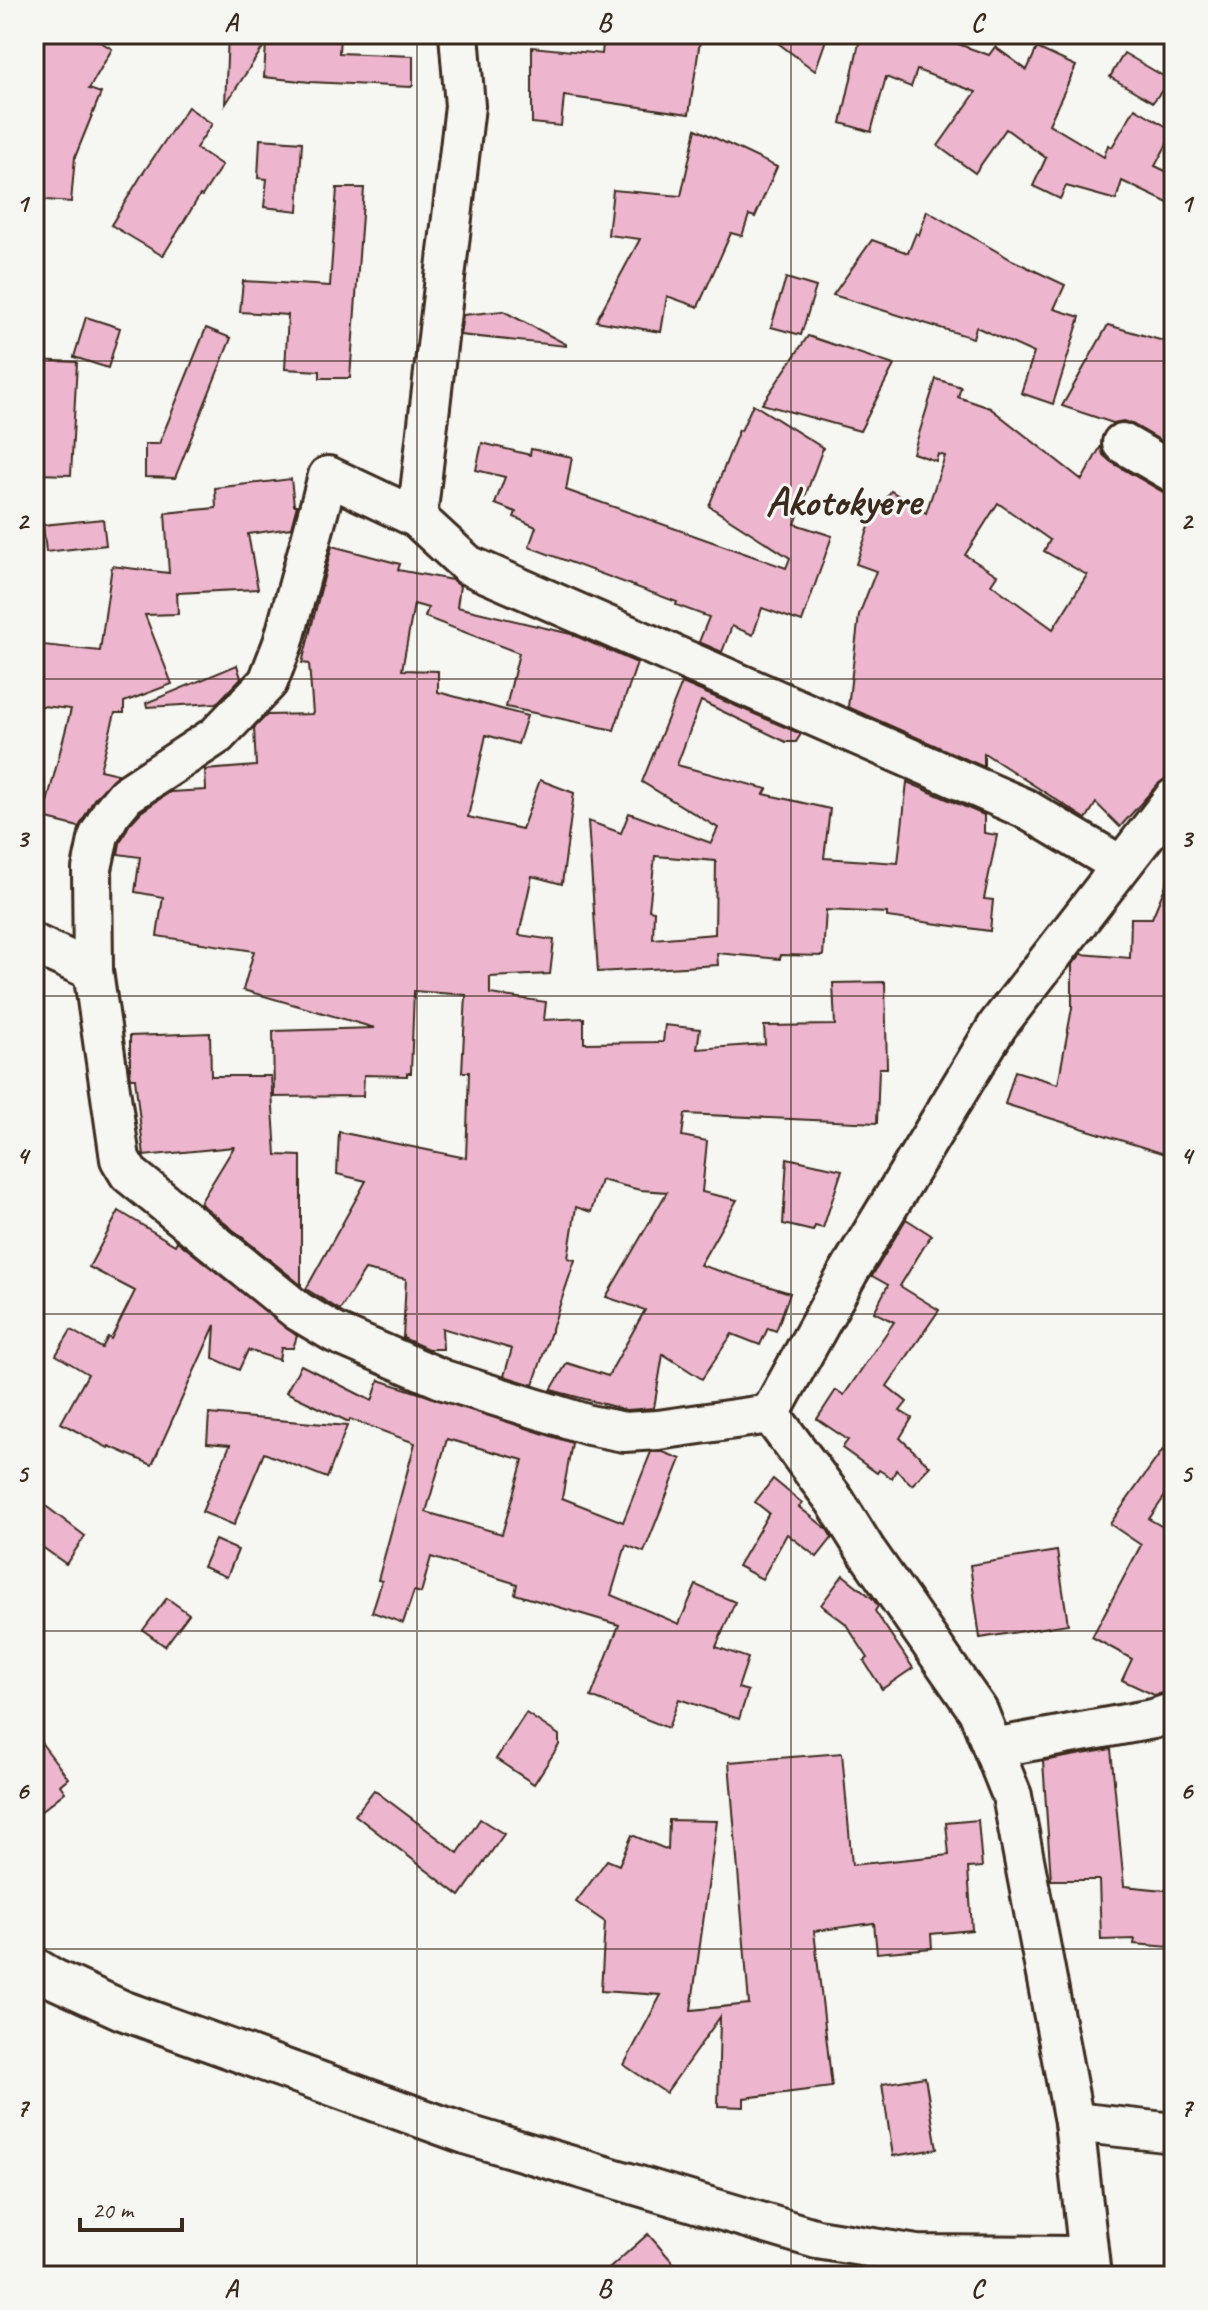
<svg xmlns="http://www.w3.org/2000/svg" width="1208" height="2310" font-family="Caveat,sans-serif">
<style>
.building{fill:#edb6ce;stroke:#3b2a1e;stroke-width:2;fill-rule:evenodd}
.lines{fill:none;stroke-linecap:round;stroke-linejoin:round}
.minor-casing{stroke:#3b2a1e;stroke-width:44}
.minor{stroke:#f6f6f2;stroke-width:38}
.grid{fill:none;stroke:#3b2a1e;stroke-width:2;stroke-opacity:0.55}
.labels{text-anchor:middle;dominant-baseline:central;stroke-width:6;stroke-linejoin:round;paint-order:stroke}
.district-label{font-size:42px;font-weight:bold;fill:#3b2a1e;stroke:#f6f6f2}
.neatline{fill:none;stroke:#3b2a1e;stroke-width:3}
.grid-label{font-size:26px;text-anchor:middle;font-weight:bold;fill:#3b2a1e}
</style>
<rect width="100%" height="100%" fill="#f6f6f2"/>
<filter id="ink" filterUnits="userSpaceOnUse"><feTurbulence type="fractalNoise" baseFrequency=".0125" numOctaves="2"/><feDisplacementMap in="SourceGraphic" scale="16" xChannelSelector="R" yChannelSelector="G"/><feConvolveMatrix kernelMatrix="1 2 1 2 8 2 1 2 1" color-interpolation-filters="sRGB"/></filter>
<g filter="url(#ink)">
<g class="building">
<polygon points="34,34 88,34 112,49 89,89 101,93 75,157 71,202 34,199"/>
<polygon points="228,34 340,34 339,53 413,56 413,85 411,87 310,82 264,77 266,43 225,105"/>
<polygon points="604,34 701,34 689,114 564,96 561,126 532,123 532,47 602,54"/>
<polygon points="766,34 828,34 815,71"/>
<polygon points="861,34 930,34 989,55 995,47 1027,70 1037,48 1076,66 1049,124 1104,157 1108,145 1112,147 1135,108 1174,131 1155,166 1174,175 1174,206 1122,181 1116,200 1066,186 1060,199 1033,186 1046,158 1006,129 975,173 938,146 976,92 917,70 911,87 886,77 871,132 841,123"/>
<polygon points="1124,53 1170,80 1153,102 1110,77"/>
<polygon points="188,107 212,124 196,148 222,165 202,196 200,195 163,256 111,225 141,176"/>
<polygon points="696,129 777,167 755,217 749,215 742,236 731,233 698,307 667,296 661,332 596,321 640,239 608,235 613,190 681,196"/>
<polygon points="260,139 302,142 298,211 264,207 267,179 258,178"/>
<polygon points="337,188 364,188 350,378 320,378 320,371 285,369 288,315 240,312 243,281 330,286"/>
<polygon points="927,211 1012,260 1065,285 1054,309 1080,317 1053,404 1021,393 1034,353 976,327 973,338 833,295 872,240 908,253 916,233 919,235"/>
<polygon points="786,278 816,287 801,335 771,327"/>
<polygon points="503,311 566,344 566,346 460,335 463,315"/>
<polygon points="86,317 120,328 108,368 74,357"/>
<polygon points="1108,325 1174,344 1174,448 1132,424 1123,421 1113,423 1062,406"/>
<polygon points="206,328 231,338 175,478 145,477 145,444 159,444"/>
<polygon points="808,336 894,365 860,431 762,404"/>
<polygon points="34,360 77,362 71,475 35,474"/>
<path d="M936,379L961,387L958,397L990,408L1082,480L1101,446L1103,455L1111,462L1163,492L1174,495V772L1157,785L1120,827L1096,803L1086,819L984,753V767L848,707L859,615L876,571L856,564L869,527L891,491L926,513L945,456L938,454L936,461L913,453ZM998,503L1050,540L1044,551L1087,575L1053,629L991,584L997,575L965,555Z"/>
<polygon points="753,404 823,448 795,524 832,536 802,622 762,608 753,635 732,626 722,652 699,642 709,617 676,605 677,602 529,547 536,527 514,517 516,512 495,504 505,477 476,470 482,443 530,455 531,449 572,457 566,490 786,568 790,558 709,506 739,430 741,431"/>
<polygon points="291,479 294,505 297,505 291,528 248,534 258,589 177,593 178,614 145,615 172,684 124,702 124,713 115,713 100,770 118,774 94,799 79,827 43,818 71,709 34,705 34,644 100,651 112,566 169,573 165,513 216,508 215,488"/>
<polygon points="103,519 106,545 46,552 43,525"/>
<polygon points="332,546 400,564 398,570 452,580 460,586 457,607 571,634 637,663 614,730 506,707 519,653 425,617 428,608 414,604 402,670 438,671 438,692 527,716 518,744 486,735 468,817 522,829 540,780 574,793 562,884 532,876 519,935 554,940 550,974 490,977 490,994 546,1002 544,1020 584,1018 584,1043 663,1042 665,1025 700,1029 697,1049 765,1044 764,1026 835,1025 833,983 885,982 887,1068 879,1068 877,1123 685,1114 682,1136 707,1141 702,1192 737,1200 700,1265 790,1293 776,1331 768,1328 760,1345 732,1334 702,1379 663,1354 654,1408 626,1410 551,1390 567,1363 608,1376 645,1310 606,1297 667,1192 640,1190 601,1180 591,1212 576,1207 568,1258 575,1260 533,1385 504,1376 512,1349 442,1328 443,1349 428,1349 403,1338 406,1279 365,1270 340,1310 306,1289 366,1181 337,1174 339,1132 466,1158 469,1072 462,1072 466,995 414,991 411,1073 407,1073 407,1076 364,1075 363,1096 274,1097 273,1031 375,1028 243,990 254,951 157,936 163,897 135,892 140,857 118,854 120,843 129,825 141,812 170,792 206,790 205,770 256,766 254,728 267,715 313,714 309,664 302,663"/>
<polygon points="237,665 241,678 217,703 147,707 146,703"/>
<path d="M682,683L801,734L796,742H786L701,701L677,765L767,789L764,794L830,809L824,858L898,863L907,782L984,815V833L997,835L984,899L993,900L990,931L887,917V913L826,910L823,956L781,955L780,959L717,953L718,965L598,972L588,821L621,833L629,813L711,843L718,828L642,782ZM655,856L716,861L715,934L653,939L654,911L649,910Z"/>
<polygon points="1174,866 1174,1157 1005,1104 1015,1071 1058,1084 1072,1008 1072,965 1081,954 1130,958 1131,918 1152,918"/>
<polygon points="210,1033 211,1076 271,1076 276,1155 301,1156 301,1285 200,1203 234,1147 144,1156 135,1078 131,1078 130,1072 130,1036"/>
<polygon points="787,1158 842,1170 823,1228 815,1226 813,1231 783,1224"/>
<polygon points="119,1211 175,1245 177,1241 297,1336 293,1348 281,1348 279,1360 248,1350 239,1370 213,1358 215,1325 152,1465 109,1446 108,1448 61,1423 88,1374 56,1355 71,1330 102,1348 108,1337 111,1339 135,1291 89,1267"/>
<polygon points="906,1219 931,1235 900,1286 939,1310 887,1386 907,1402 900,1411 912,1418 900,1438 930,1466 912,1485 896,1470 892,1478 879,1470 877,1473 842,1448 848,1440 817,1419 836,1390 844,1395 894,1322 874,1312 888,1285 872,1276"/>
<path d="M301,1365L372,1401L379,1380L572,1443L562,1498L623,1522L651,1452H663L681,1459L644,1552L626,1545L611,1595L679,1624L696,1585L735,1602L716,1647L748,1658L738,1688L748,1691L739,1719L679,1699L668,1728L591,1697L619,1625L515,1594L517,1584L431,1557L421,1593L414,1591L403,1623L372,1612L382,1581L378,1580L415,1443L350,1419L349,1422L286,1392ZM447,1439L523,1460L502,1534L426,1512Z"/>
<polygon points="209,1414 242,1417 347,1426 327,1478 264,1453 234,1525 202,1512 230,1445 207,1443"/>
<polygon points="1174,1434 1174,1483 1149,1519 1170,1531 1174,1530 1174,1691 1154,1695 1122,1680 1132,1659 1092,1637 1141,1545 1110,1524"/>
<polygon points="773,1479 802,1503 799,1507 827,1529 832,1538 817,1557 787,1534 762,1579 738,1566 769,1513 755,1502"/>
<polygon points="34,1497 85,1536 66,1564 34,1541"/>
<polygon points="215,1540 238,1550 227,1577 203,1567"/>
<polygon points="1057,1551 1068,1624 980,1638 970,1565"/>
<polygon points="843,1575 872,1598 878,1606 875,1611 913,1668 882,1689 864,1661 868,1658 845,1623 821,1605"/>
<polygon points="167,1598 189,1614 165,1646 143,1630"/>
<polygon points="526,1713 559,1735 559,1745 534,1784 496,1759"/>
<polygon points="34,1733 68,1778 60,1785 65,1792 34,1817"/>
<polygon points="1111,1749 1124,1886 1174,1891 1170,1947 1134,1944 1135,1939 1101,1940 1099,1880 1051,1880 1043,1761"/>
<polygon points="842,1753 852,1865 949,1855 946,1823 978,1820 982,1867 968,1868 972,1930 931,1934 932,1948 877,1953 874,1923 814,1931 832,2087 744,2098 744,2107 718,2106 720,2017 666,2093 624,2065 661,1995 601,1991 605,1922 576,1902 607,1860 619,1865 632,1835 668,1850 669,1820 717,1821 691,2010 749,2004 729,1762"/>
<polygon points="374,1790 458,1853 480,1819 504,1834 460,1896 355,1815"/>
<polygon points="925,2077 937,2149 893,2156 882,2084"/>
<polygon points="648,2234 685,2276 601,2276"/>
</g>
<g class="lines">
<g class="minor-casing">
<g id="minor">
<polyline points="1122,443 1174,473"/>
<polyline points="417,518 465,106 459,34"/>
<polyline points="34,944 93,971"/>
<polyline points="770,1414 658,1430 624,1432 589,1425 444,1380 335,1333 298,1311 129,1174 120,1159 93,971 92,869 99,835 111,813 126,795 217,735 268,682 283,643 328,476 417,518 468,565 1024,808 1120,865"/>
<polyline points="770,1414 835,1501 865,1549 978,1711 1012,1796 1074,2122 1091,2276"/>
<polyline points="770,1414 848,1273 998,1025 1174,798"/>
<polyline points="993,1748 1153,1719 1174,1712"/>
<polyline points="34,1967 54,1979 122,2010 468,2135 817,2239 917,2255 1087,2256"/>
<polyline points="1074,2122 1174,2133"/>
</g>
</g>
<use href="#minor" class="minor"/>
</g>
</g>
<path class="grid" d="M417,34V2276M791,34V2276M34,361H1174M34,679H1174M34,996H1174M34,1314H1174M34,1631H1174M34,1949H1174"/>
<g class="labels">
<g class="district-label">
<text x="843" y="501">Akotokyere</text>
</g>
</g>
<rect width="1208" height="2310" fill="none" stroke="#f6f6f2" stroke-width="88"/>
<path d="M80 2218v12h102v-12" fill="none" stroke="#3b2a1e" stroke-width="4"/>
<text x="92" y="2218" font-size="24" fill="#3b2a1e" stroke="#f6f6f2" stroke-width="6" paint-order="stroke">20 m</text>
<rect x="44" y="44" width="1120" height="2222" class="neatline"/>
<g class="grid-label">
<text x="231" y="31">A</text>
<text x="604" y="31">B</text>
<text x="977" y="31">C</text>
<text x="22" y="212">1</text>
<text x="1186" y="212">1</text>
<text x="22" y="529">2</text>
<text x="1186" y="529">2</text>
<text x="22" y="847">3</text>
<text x="1186" y="847">3</text>
<text x="22" y="1164">4</text>
<text x="1186" y="1164">4</text>
<text x="22" y="1482">5</text>
<text x="1186" y="1482">5</text>
<text x="22" y="1799">6</text>
<text x="1186" y="1799">6</text>
<text x="22" y="2116">7</text>
<text x="1186" y="2116">7</text>
<text x="231" y="2297">A</text>
<text x="604" y="2297">B</text>
<text x="977" y="2297">C</text>
</g>
</svg>
